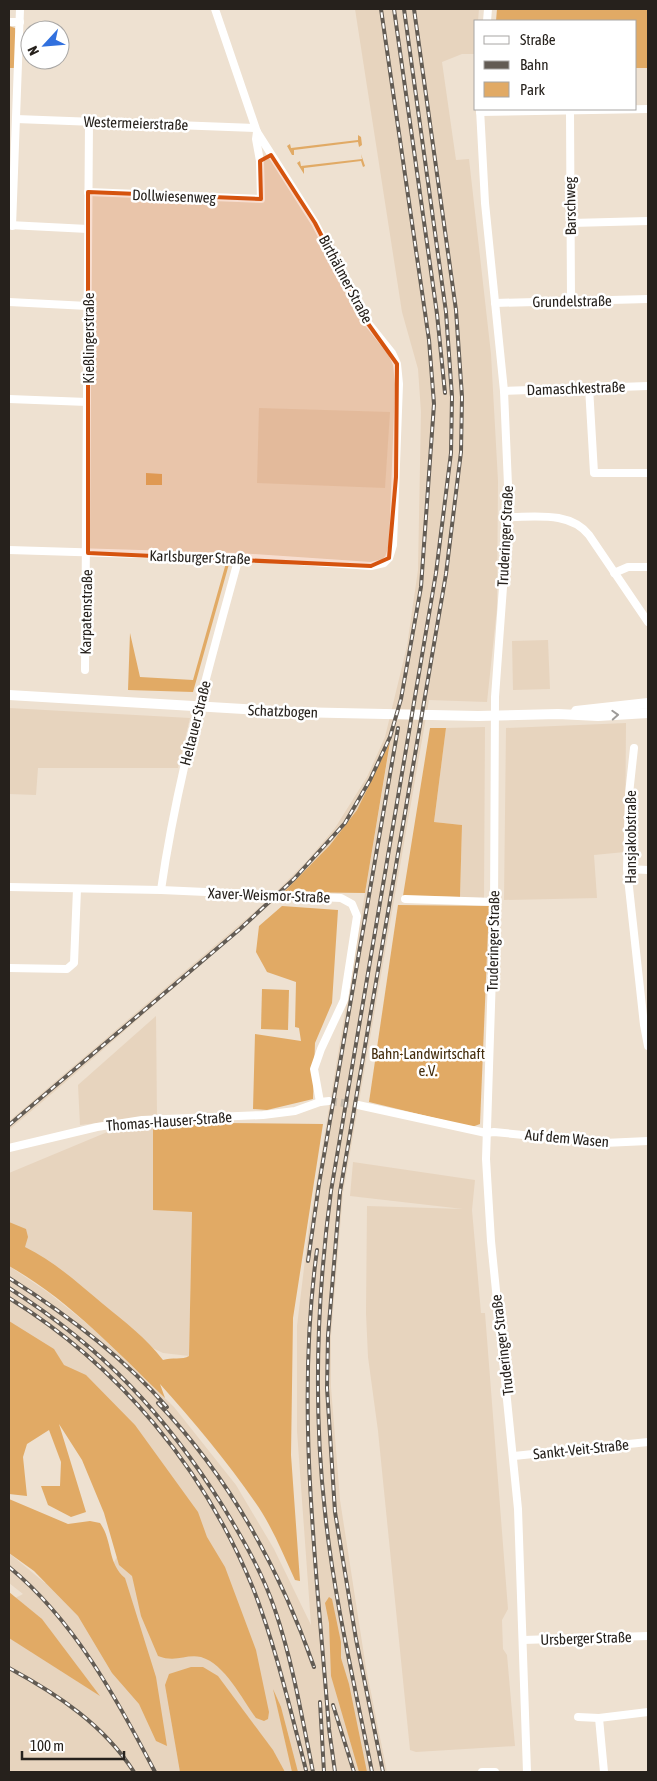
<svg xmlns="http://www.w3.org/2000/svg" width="657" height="1781" font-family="'Asap Condensed',sans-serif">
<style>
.built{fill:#e7d4be}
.green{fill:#e1aa65}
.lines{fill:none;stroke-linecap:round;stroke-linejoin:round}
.minor-tunnel{stroke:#c6bbad;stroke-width:8;stroke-dasharray:8 4;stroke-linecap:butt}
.minor{stroke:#fff;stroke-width:8}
.major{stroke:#fff;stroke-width:10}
.rail-casing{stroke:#635c54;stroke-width:4}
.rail{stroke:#fff;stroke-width:2;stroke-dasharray:5.5;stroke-linecap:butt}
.oneway{stroke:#9d9b99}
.marked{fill:#d5530e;fill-opacity:0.2;stroke:#d5530e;stroke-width:4;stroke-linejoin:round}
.labels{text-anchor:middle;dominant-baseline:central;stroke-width:5;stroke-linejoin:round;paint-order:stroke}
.street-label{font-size:15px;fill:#26211c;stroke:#fff}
.park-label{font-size:15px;fill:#432c0c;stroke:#fff}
</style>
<rect width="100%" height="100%" fill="#eee1d1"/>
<g class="built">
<polygon points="355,9 479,9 478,21 476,21 475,54 462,54 442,62 456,160 469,159 491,354 498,481 497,608 487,702 429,700 343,1193 331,1336 331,1387 340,1500 366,1668 387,1772 9,1772 9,1601 23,1594 9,1583 9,1553 45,1583 51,1581 84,1615 121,1550 74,1435 9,1351 9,1266 49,1293 96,1331 174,1407 236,1485 274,1549 311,1625 297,1431 297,1326 309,1227 390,744 357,810 330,845 297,879 284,892 276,892 306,862 335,828 367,777 385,737 407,646 418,570 421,412 418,369 402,312"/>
<polygon points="259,408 390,412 385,488 257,483"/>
<polygon points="548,640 550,689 513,690 512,641"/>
<polygon points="9,708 190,718 178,768 38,768 36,795 9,794"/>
<polygon points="626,723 625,852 594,855 597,898 504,900 506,728"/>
<polygon points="485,727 484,898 460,897 462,825 434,822 446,728"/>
<polygon points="275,900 75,1074 9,1130 9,1121 267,901"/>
<polygon points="156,1016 157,1116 80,1125 78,1085"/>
<polygon points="153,1127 153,1209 192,1212 189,1356 163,1353 146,1345 9,1243 9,1173 117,1128"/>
<polygon points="353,1162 475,1180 472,1210 475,1244 481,1313 485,1313 508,1609 502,1620 503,1649 507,1655 515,1746 416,1752 410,1750 378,1431 368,1357 366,1313 367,1206 463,1209 350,1196"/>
</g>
<g class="green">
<polygon points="497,9 648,9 648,68 636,68 636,21 496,21"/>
<polygon points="9,26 15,28 16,33 15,68 9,68"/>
<polygon points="358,135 361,137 362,145 359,147 358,142 294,150 294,155 292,155 287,146 290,144 291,148 358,140"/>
<polygon points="361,154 365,166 363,167 361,161 304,168 304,174 297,163 300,161 301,166 362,159"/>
<polygon points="146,473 162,474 162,485 146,485"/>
<polygon points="226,563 229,564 193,692 128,690 130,633 140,677 193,680"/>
<polygon points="430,728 446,728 434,822 462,825 460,897 403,896"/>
<polygon points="390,742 365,893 284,892 330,845 357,810"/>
<polygon points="398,905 489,906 480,1124 472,1127 369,1102"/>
<polygon points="282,906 338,910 332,1003 315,1043 313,1099 267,1110 253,1109 255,1034 301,1041 299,1028 295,1027 296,982 267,972 256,952 259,926"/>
<polygon points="262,989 289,990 288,1030 261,1029"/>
<path d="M224,1123L323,1124L293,1318L291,1455L300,1581L295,1580C283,1554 272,1526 255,1502C227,1461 193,1421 160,1384L165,1398C116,1351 68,1299 9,1266V1222L26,1229L28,1237L25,1247C54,1261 79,1284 103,1304C125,1322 146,1338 163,1360C171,1357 183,1360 189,1356L192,1212L153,1210V1127Z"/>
<path d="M9,1321L54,1349L64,1365L86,1375L135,1425L198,1512L207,1537L225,1567L256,1650L269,1712L268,1719L264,1721L256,1718C242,1699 225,1664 201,1657C185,1654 176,1663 158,1656L141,1616L132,1576L119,1565L104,1513L82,1460L59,1424L86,1512L71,1517L48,1505L41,1486H60L61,1462L49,1430L27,1444L23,1457L27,1496L9,1494Z"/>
<path d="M9,1499L68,1524L90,1521L100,1523C113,1541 107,1563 125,1578L156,1677L167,1746L156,1741L139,1704L112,1673L78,1616L34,1571L9,1553Z"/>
<polygon points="9,1592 42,1619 100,1696 9,1638"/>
<polygon points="329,1597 332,1599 341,1642 341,1658 349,1684 367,1772 359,1772 331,1676 329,1623 325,1603"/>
<polygon points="191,1667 203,1667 218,1676 273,1750 285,1772 180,1772 165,1685 169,1674"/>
<polygon points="273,1689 281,1707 298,1772 292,1772"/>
</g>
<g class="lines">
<polyline class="minor-tunnel" points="329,1101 358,1105"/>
<g class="minor">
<polyline points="487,21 488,9"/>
<polyline points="9,22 20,22"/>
<polyline points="480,109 485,203 504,391 508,485 507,532 495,697 494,914 486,1159 491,1241 518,1509 527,1772"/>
<polyline points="570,111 571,301"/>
<polyline points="480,112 648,109"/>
<polyline points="16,119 255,128"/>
<polyline points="88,192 261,199 260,161 256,139 257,132"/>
<polyline points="571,223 648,221"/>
<polyline points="9,225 88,229"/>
<polyline points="12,226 20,9"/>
<polyline points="9,302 88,306"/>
<polyline points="495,303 648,299"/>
<polyline points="589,387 594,473 648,473"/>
<polyline points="504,391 648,386"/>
<polyline points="9,399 87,402"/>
<path d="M508,517C535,517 570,511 589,535L648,622"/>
<polyline points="9,550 239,557 371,566 384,563 389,558 393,545 399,384 397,364 392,353 364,318 315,223 257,132 215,9"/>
<polyline points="614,573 628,567 648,567"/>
<polyline points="85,670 89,122"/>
<polyline points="634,748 629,794 627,869 644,1025 648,1046"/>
<polyline points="627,869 648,870"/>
<polyline points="9,887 161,890 341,898 352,904 357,916 344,1000 321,1049 314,1069 320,1102"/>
<path d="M161,890C177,777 209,667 239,557"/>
<polyline points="405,899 494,902"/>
<polyline points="9,968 67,969 74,963 77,889"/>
<polyline points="358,1105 486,1133 494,1132 604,1143 648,1141"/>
<polyline points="9,1148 97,1127 142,1120 263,1115 295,1111 320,1102 329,1101"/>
<polyline points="514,1456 648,1442"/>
<polyline points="523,1640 648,1636"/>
<polyline points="578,1717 599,1718 648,1712"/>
<polyline points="599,1718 604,1772"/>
<polyline points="482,1772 495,1772"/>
</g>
<g class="major">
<polyline points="9,695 292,712 478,716 558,714 598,716 648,713"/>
<polyline points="576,711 648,703"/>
</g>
<g class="rail-casing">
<g id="rail">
<polyline points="394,9 437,314 445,393"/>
<polyline points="9,1125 240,929 294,879 345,823 370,780 390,737 401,699 421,587 434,404 429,340 381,9"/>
<path d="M317,1250C295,1409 317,1570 329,1729L335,1772"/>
<polyline points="308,1261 319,1184 398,728"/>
<path d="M9,1278C66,1314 122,1356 167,1407"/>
<path d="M9,1288C103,1348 165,1414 224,1508C244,1541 263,1574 275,1610C293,1663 302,1718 313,1772"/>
<path d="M9,1298C119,1366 204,1468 253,1588C276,1647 290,1709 306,1770"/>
<path d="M158,1403C230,1478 280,1570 314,1667"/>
<path d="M9,1567C74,1620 117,1699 155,1772"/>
<path d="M9,1668C57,1694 104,1725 134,1772"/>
<polyline points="320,1702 324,1772"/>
<polyline points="333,1705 354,1772"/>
<path d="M372,1772C355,1686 334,1599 325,1512C313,1405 317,1297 331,1191L436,573L451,453L452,397L446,312L404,9"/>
<polyline points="383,1772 356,1639 335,1512 327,1388 328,1336 340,1192 446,574 461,452 462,397 456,310 414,9"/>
</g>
</g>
<use href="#rail" class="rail"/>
</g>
<defs><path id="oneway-chevron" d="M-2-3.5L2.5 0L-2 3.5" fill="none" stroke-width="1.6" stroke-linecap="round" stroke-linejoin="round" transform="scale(1.25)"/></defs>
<use class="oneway" href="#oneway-chevron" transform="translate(615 715) rotate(-3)"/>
<path class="marked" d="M271,155L315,223L364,318L397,364L396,477L389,558L371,566L88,553V192L261,199L260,161Z"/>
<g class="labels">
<g class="street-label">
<text transform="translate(136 123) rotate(2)">Westermeierstraße</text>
<text transform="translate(174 196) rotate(2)">Dollwiesenweg</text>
<text transform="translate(570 206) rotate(-91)">Barschweg</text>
<text transform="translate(346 279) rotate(62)">Birthälmer Straße</text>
<text transform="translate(572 301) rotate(-1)">Grundelstraße</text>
<text transform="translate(88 338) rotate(-90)">Kießlingerstraße</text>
<text transform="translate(576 388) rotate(-2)">Damaschkestraße</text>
<text transform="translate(505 536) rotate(-87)">Truderinger Straße</text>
<text transform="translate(200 557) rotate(2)">Karlsburger Straße</text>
<text transform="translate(86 612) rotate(-89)">Karpatenstraße</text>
<text transform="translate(283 711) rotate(2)">Schatzbogen</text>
<text transform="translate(195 723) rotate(-76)">Heltauer Straße</text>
<text transform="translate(630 837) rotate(-90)">Hansjakobstraße</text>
<text transform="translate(269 895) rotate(2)">Xaver-Weismor-Straße</text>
<text transform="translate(493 941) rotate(-89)">Truderinger Straße</text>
<text transform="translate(169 1121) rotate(-4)">Thomas-Hauser-Straße</text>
<text transform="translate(567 1138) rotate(5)">Auf dem Wasen</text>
<text transform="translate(502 1345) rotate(-97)">Truderinger Straße</text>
<text transform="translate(581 1449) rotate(-6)">Sankt-Veit-Straße</text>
<text transform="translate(586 1638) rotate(-2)">Ursberger Straße</text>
</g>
<g class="park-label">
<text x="428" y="1053">Bahn-Landwirtschaft<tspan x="428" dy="17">e.V.</tspan></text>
</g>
</g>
<rect width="657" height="1781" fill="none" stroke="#26211c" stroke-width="20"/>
<rect x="474" y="20" width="162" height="90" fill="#ffffff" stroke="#a8a6a4"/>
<rect x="484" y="36" width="25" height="8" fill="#ffffff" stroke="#a8a6a4"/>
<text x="520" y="45" font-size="15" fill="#26211c">Straße</text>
<rect x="484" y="61" width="25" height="8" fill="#635c54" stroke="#a8a6a4"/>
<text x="520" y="70" font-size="15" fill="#26211c">Bahn</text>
<rect x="484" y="82" width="25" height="15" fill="#e1aa65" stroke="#a8a6a4"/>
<text x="520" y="95" font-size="15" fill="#26211c">Park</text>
<g transform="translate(45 45) rotate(244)"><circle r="24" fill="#ffffff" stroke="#a8a6a4"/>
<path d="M0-4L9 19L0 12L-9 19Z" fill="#3170de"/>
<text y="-8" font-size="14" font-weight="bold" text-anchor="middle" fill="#26211c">N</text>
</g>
<path d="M22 1751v8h102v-8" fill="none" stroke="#26211c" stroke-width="2.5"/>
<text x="30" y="1751" font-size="15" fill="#26211c" stroke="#ffffff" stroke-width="4" paint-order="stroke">100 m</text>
</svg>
